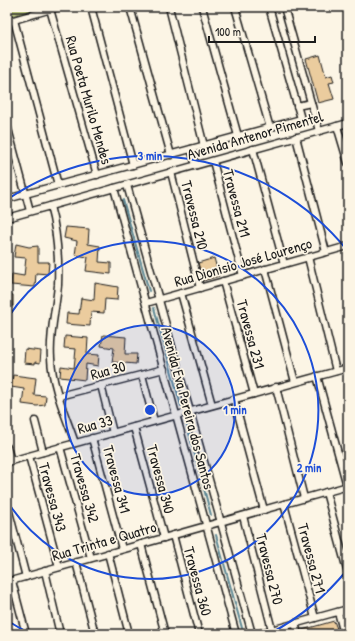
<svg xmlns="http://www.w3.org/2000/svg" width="355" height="641" font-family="'Patrick Hand',sans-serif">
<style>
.green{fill:#cfda8d;stroke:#767b54}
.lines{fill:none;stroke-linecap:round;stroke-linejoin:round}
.stream{stroke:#5a8693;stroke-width:2}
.building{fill:#ebcc9e;stroke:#1c1c1c}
.street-casing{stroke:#1c1c1c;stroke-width:9}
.street{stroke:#fcf5e5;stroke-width:6}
.ring{fill:none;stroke:#1d4ed8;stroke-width:2}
.labels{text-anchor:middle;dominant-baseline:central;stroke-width:3.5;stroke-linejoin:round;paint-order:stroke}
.street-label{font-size:15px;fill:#1c1c1c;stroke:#fcf5e5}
.centre{fill:#1d4ed8;stroke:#fcf5e5;stroke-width:2}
.ring-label{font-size:12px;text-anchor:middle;font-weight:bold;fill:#1d4ed8;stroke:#fcf5e5;stroke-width:3.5;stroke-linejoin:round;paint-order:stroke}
</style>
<rect width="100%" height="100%" fill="#fcf5e5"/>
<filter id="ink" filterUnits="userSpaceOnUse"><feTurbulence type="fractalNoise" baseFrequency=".025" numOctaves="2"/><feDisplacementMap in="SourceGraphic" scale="8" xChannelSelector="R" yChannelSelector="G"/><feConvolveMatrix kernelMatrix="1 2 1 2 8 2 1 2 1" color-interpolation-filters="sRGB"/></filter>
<g filter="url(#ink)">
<polygon class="green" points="7,7 42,7 7,17"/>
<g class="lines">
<g class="stream">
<polyline points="123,200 149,291"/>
<polyline points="154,308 181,406"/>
<polyline points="186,422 211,515"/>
<polyline points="216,535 242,628"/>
</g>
</g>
<g class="building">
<polygon points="320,55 326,77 332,75 334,82 329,83 334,99 318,103 306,59"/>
<polygon points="66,227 89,229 88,244 100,246 99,262 111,263 111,274 86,271 88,257 75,255 77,241 64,238"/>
<polygon points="16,244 29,247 38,246 38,262 49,262 48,274 36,273 35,287 11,285 12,274 24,276 26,258 14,257"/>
<polygon points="214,258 219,276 203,281 198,263"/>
<polygon points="95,283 118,287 117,300 105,299 104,313 91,312 90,326 66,324 67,313 79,314 81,298 94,300"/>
<polygon points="7,294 13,295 13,306 7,306"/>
<polygon points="103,335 126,337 125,354 137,354 136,364 112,362 114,348 101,346"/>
<polygon points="65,336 88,338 87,354 99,355 98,366 86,364 85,380 60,377 61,366 74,368 76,349 64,348"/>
<polygon points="25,349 41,351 40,363 35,362 35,364 24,363"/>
<polygon points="13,375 36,378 34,395 46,396 45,405 37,406 22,404 24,389 11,387"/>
<polygon points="334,621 339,634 302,634 302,630"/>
</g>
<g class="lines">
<g class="street-casing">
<g id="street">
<polyline points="91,7 133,165"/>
<polyline points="130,7 171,155"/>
<polyline points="169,7 204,146"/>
<polyline points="202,7 238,136"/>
<polyline points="235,7 270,128"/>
<polyline points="284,7 319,131"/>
<polyline points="50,9 97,175"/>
<polyline points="14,20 58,185"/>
<polyline points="7,22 58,7"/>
<polyline points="297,106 311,103"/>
<polyline points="7,125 30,211"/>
<polyline points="337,126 348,163"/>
<polyline points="296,137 326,252"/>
<polyline points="191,149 196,165"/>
<polyline points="253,149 284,264"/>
<polyline points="213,161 243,276"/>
<polyline points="171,172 200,288"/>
<polyline points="127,185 252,634"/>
<polyline points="114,188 236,634"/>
<polyline points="7,199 301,119 269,7"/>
<path d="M50,206C57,231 59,258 58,285C56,309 49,334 51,358C52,387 66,416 75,443"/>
<polyline points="7,218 348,123"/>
<polyline points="308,257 336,371"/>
<polyline points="265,269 295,382"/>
<polyline points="223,281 254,394"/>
<polyline points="181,293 212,405"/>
<polyline points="146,303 348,246"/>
<polyline points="142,375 154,421"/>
<polyline points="317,376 347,486"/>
<polyline points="101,385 113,433"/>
<polyline points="276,387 304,498"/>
<polyline points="59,396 164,369"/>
<polyline points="234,399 264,510"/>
<polyline points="35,421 43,452"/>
<polyline points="134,427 164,538"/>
<polyline points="92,438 122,549"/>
<polyline points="7,447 11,461"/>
<polyline points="60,447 91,558"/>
<polyline points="29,456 59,567"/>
<polyline points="7,462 348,368"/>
<polyline points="326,492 348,574"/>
<polyline points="7,504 26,577"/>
<polyline points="284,504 315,618"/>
<polyline points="243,516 272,630"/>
<polyline points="173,535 199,634"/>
<polyline points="141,544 165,634"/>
<polyline points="108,553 129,634"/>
<polyline points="76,562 95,634"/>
<polyline points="45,571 60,634"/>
<polyline points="12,581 26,634"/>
<polyline points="7,582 348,486"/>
<polyline points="338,612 344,634"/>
<polyline points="295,623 298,634"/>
<polyline points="257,634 348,609"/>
</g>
</g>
<use href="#street" class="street"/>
</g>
</g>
<circle cx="150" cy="410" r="85" fill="#1d4ed8" fill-opacity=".12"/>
<g class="ring">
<circle cx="150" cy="410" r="85"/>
<path d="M7 319A169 169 0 1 1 7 501"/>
<path d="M347 570A254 254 0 0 1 271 633M29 633A254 254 0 0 1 8 621M8 199A254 254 0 0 1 347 250"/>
</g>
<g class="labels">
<g class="street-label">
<text transform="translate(89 100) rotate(74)">Rua Poeta Murilo Mendes</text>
<text transform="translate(255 135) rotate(-16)">Avenida Antenor Pimentel</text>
<text transform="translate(237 203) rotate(75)">Travessa 211</text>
<text transform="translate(195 215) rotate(76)">Travessa 210</text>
<text transform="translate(243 262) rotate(-16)">Rua Dionisio José Lourenço</text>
<text transform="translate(251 334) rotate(75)">Travessa 231</text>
<text transform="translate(108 370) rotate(-15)">Rua 30</text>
<text transform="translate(188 408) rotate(75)">Avenida Eva Pereira dos Santos</text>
<text transform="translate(95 424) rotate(-15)">Rua 33</text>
<text transform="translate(117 479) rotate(75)">Travessa 341</text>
<text transform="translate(161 479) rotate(75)">Travessa 340</text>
<text transform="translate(85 488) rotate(74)">Travessa 342</text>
<text transform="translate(53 497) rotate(75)">Travessa 343</text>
<text transform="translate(104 541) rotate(-16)">Rua Trinta e Quatro</text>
<text transform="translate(312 558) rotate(75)">Travessa 271</text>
<text transform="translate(270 569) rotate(76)">Travessa 270</text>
<text transform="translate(198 581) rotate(75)">Travessa 360</text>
</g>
</g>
<circle cx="150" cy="410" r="6" class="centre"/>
<g class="ring-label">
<text x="150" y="160">3 min</text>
<text x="235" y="414">1 min</text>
<text x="309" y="472">2 min</text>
</g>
<rect width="355" height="641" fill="none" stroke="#fcf5e5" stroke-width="24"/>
<rect x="12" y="12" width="331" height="617" fill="none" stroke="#1c1c1c" stroke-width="1.5" filter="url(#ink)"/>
<path d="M209 36v6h106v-6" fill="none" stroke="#1c1c1c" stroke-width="2"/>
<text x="215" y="36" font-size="12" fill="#1c1c1c" stroke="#fcf5e5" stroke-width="3" paint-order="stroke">100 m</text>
</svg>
